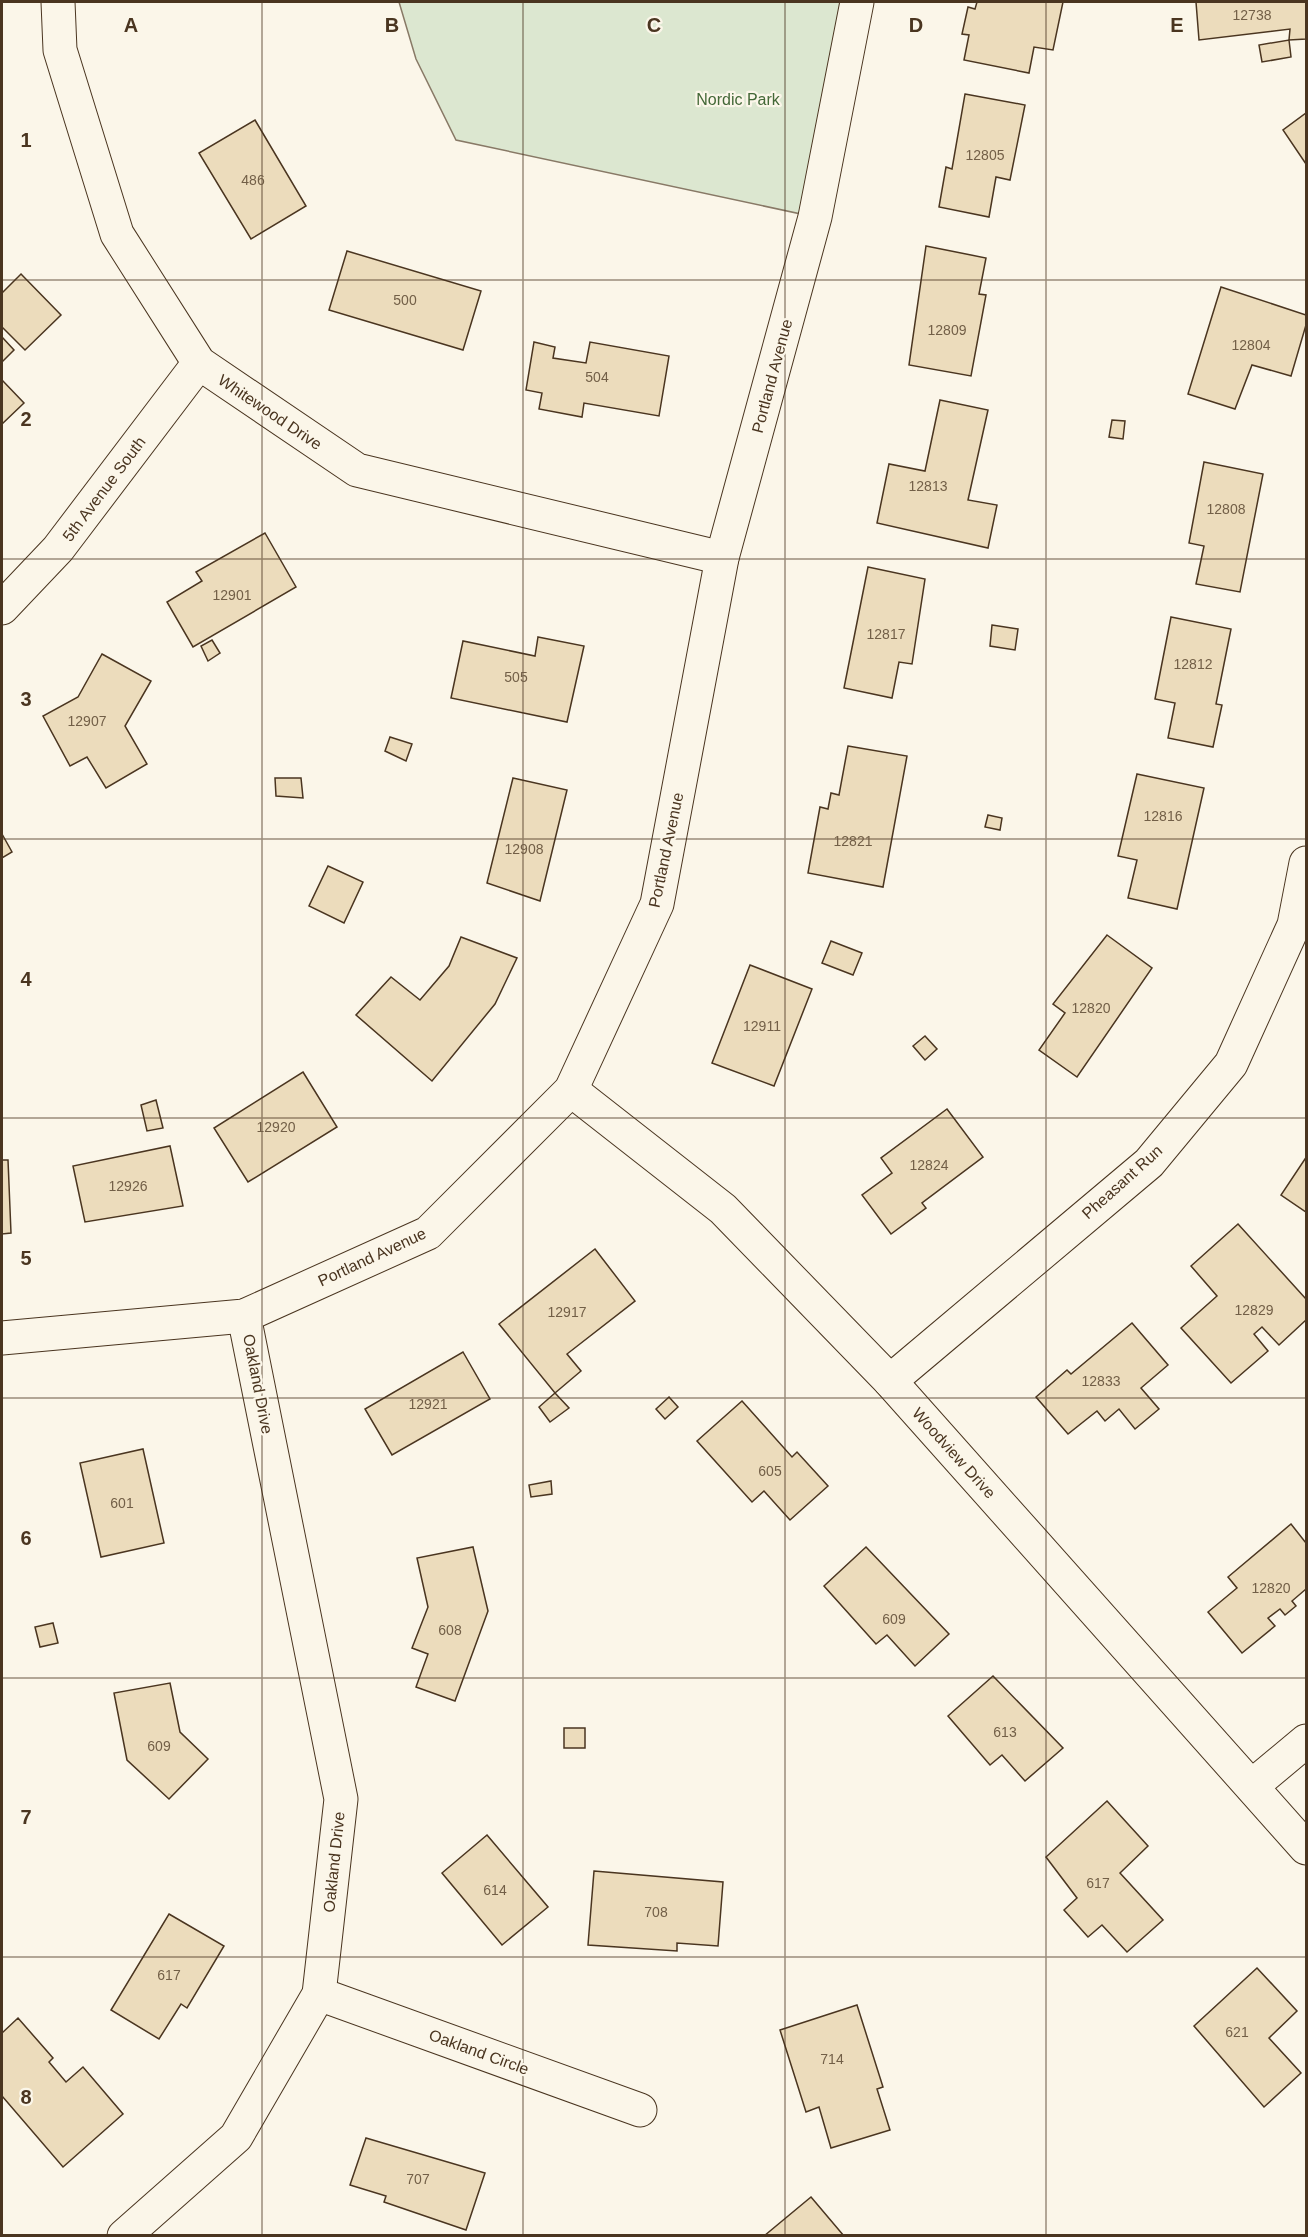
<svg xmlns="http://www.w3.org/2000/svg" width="1308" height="2237" font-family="Helvetica,sans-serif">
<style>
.green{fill:#dce7d0;stroke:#887966;stroke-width:1.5}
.building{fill:#ecdcbc;stroke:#4a3520;stroke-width:1.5}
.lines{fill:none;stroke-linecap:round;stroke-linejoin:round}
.street-casing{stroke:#4a3520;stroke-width:35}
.street{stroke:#fbf6e9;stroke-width:33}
.grid{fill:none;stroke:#4a3520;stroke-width:1.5;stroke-opacity:0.55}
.labels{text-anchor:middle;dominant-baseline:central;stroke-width:4.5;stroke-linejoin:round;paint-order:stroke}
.number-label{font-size:14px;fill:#725f47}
.park-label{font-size:16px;fill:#436837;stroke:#fbf6e9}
.street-label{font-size:16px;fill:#4a3520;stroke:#fbf6e9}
.grid-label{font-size:20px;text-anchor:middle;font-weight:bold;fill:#4a3520;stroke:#fbf6e9;stroke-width:4.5;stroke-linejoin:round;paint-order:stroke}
</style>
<rect width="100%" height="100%" fill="#fbf6e9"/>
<polygon class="green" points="399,2 857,2 815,217 456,140 416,59"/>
<g class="building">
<polygon points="977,2 1063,2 1053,50 1034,47 1029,73 964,60 969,35 962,34 968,7 975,9"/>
<polygon points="1196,2 1306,2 1306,39 1289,40 1290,29 1199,40"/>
<polygon points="1289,40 1291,57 1262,62 1259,45"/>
<polygon points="965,94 1025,105 1010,180 996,177 989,217 939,207 946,167 952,169"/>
<polygon points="1306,113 1306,164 1283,130"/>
<polygon points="255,120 306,206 251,239 199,153"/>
<polygon points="926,246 986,258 979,294 986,295 971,376 909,365"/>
<polygon points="347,251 481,291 463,350 329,310"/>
<polygon points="21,274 61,315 25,350 2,327 2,293"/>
<polygon points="1221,287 1306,315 1306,325 1291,376 1252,365 1235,409 1188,394"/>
<polygon points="2,337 14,350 2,362"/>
<polygon points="534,342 555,347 553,358 586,363 590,342 669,356 659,416 584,403 582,417 539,409 542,393 526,390"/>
<polygon points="2,380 24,403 2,424"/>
<polygon points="940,400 988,410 968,500 997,505 988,548 877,523 889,464 925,471"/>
<polygon points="1112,420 1125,421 1123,439 1109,437"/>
<polygon points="1204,462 1263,474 1240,592 1196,584 1204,546 1189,543"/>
<polygon points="265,533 296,587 193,647 167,602 202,581 196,572"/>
<polygon points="868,567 925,579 912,664 899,662 892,698 844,688"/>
<polygon points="1171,617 1231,629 1216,704 1222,705 1213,747 1168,738 1175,703 1155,699"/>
<polygon points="992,625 1018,629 1015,650 990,646"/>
<polygon points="538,637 584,646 567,722 451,698 463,641 535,656"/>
<polygon points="212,640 220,653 208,661 201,646"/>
<polygon points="102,654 151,681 125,726 147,764 106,788 87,757 70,766 43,716 78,697"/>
<polygon points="390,737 412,744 406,761 385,751"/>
<polygon points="848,746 907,756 883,887 808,873 820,807 828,809 831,793 839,795"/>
<polygon points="1137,774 1204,788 1177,909 1128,898 1137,860 1118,856"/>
<polygon points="275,778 301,778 303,798 276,796"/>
<polygon points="513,778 567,790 540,901 487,883"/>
<polygon points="988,815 1002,818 1000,830 985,827"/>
<polygon points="2,834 12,852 2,858"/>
<polygon points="328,866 363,882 344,923 309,906"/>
<polygon points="1107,935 1152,968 1077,1077 1039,1050 1065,1013 1053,1004"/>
<polygon points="461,937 517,958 495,1004 432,1081 356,1015 391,977 420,1000 449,966"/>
<polygon points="831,941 862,953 853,975 822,963"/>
<polygon points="750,965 812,989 774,1086 712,1063"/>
<polygon points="925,1036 937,1049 925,1060 913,1046"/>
<polygon points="303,1072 337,1127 248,1182 214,1128"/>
<polygon points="156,1100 163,1128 147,1131 141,1105"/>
<polygon points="947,1109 983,1157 922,1203 926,1208 891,1234 862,1195 892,1173 881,1158"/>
<polygon points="170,1146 183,1206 85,1222 73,1166"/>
<polygon points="1305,1159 1306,1160 1306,1212 1281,1195"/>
<polygon points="2,1160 8,1160 11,1233 2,1234"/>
<polygon points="1238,1224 1306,1299 1306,1320 1279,1345 1262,1327 1254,1334 1268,1351 1231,1383 1181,1328 1217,1296 1191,1266"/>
<polygon points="595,1249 635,1301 567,1354 581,1371 555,1393 499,1324"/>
<polygon points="1132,1323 1168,1365 1141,1388 1159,1409 1135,1429 1119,1409 1105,1421 1097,1411 1068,1434 1036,1397 1067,1370 1071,1374"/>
<polygon points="463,1352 490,1399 392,1455 365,1409"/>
<polygon points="555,1393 569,1408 550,1422 539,1407"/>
<polygon points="669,1397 678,1407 665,1419 656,1409"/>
<polygon points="742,1401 792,1457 797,1452 828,1486 790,1520 764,1491 752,1502 697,1441"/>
<polygon points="143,1449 164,1543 101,1557 80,1463"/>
<polygon points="551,1481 552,1494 531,1497 529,1485"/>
<polygon points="1291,1524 1306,1543 1306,1589 1292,1601 1296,1606 1285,1615 1280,1609 1268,1618 1275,1626 1242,1653 1208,1612 1237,1588 1228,1577"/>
<polygon points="473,1547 488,1611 455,1701 416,1687 428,1654 412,1648 428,1607 417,1558"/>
<polygon points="866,1547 949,1634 915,1666 887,1635 876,1644 824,1586"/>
<polygon points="53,1623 58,1643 40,1647 35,1627"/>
<polygon points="993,1676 1063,1748 1025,1781 1002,1755 990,1765 948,1716"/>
<polygon points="170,1683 180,1732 208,1759 169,1799 127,1760 114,1693"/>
<rect x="564" y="1728" width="21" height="20"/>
<polygon points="1107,1801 1148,1846 1120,1873 1163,1920 1127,1952 1102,1925 1088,1937 1064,1910 1077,1898 1046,1857"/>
<polygon points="487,1835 548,1907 502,1945 442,1873"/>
<polygon points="594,1871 723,1882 718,1946 677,1943 677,1951 588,1945"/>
<polygon points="169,1914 224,1946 187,2008 181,2004 159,2039 111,2010"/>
<polygon points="1257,1968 1297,2011 1269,2038 1301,2073 1264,2107 1194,2026"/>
<polygon points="857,2005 883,2087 877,2089 890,2130 831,2148 819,2107 806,2112 780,2030"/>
<polygon points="18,2018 53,2058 49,2062 66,2082 83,2067 123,2114 63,2167 2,2096 2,2033"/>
<polygon points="366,2138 485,2173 466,2230 384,2202 386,2196 350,2185"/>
<polygon points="811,2197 844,2236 764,2236"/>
</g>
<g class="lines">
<g class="street-casing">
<g id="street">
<polyline points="58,2 60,50 117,234 199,363 357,470 722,558"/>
<polyline points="2,608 58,549 199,363"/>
<polyline points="571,1090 723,1209 890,1381 1306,1848"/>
<polyline points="2,1338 244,1316 428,1233 571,1090 657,904 722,558 815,217 857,2"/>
<polyline points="890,1381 1149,1163 1231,1064 1294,925 1306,863"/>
<polyline points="1252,1786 1306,1741"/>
<polyline points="319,1994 640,2110"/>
<polyline points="124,2236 236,2137 319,1994 341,1799 244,1316"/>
</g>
</g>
<use href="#street" class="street"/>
</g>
<path class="grid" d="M262,2V2236M523,2V2236M785,2V2236M1046,2V2236M2,280H1306M2,559H1306M2,839H1306M2,1118H1306M2,1398H1306M2,1678H1306M2,1957H1306"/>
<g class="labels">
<g class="number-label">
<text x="1252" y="15">12738</text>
<text x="985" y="155">12805</text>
<text x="253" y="180">486</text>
<text x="405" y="300">500</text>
<text x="947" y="330">12809</text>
<text x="1251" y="345">12804</text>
<text x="597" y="377">504</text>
<text x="928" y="486">12813</text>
<text x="1226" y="509">12808</text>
<text x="232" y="595">12901</text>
<text x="886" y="634">12817</text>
<text x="1193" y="664">12812</text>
<text x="516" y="677">505</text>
<text x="87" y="721">12907</text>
<text x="1163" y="816">12816</text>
<text x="853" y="841">12821</text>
<text x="524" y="849">12908</text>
<text x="1091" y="1008">12820</text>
<text x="762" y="1026">12911</text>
<text x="276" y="1127">12920</text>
<text x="929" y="1165">12824</text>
<text x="128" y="1186">12926</text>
<text x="1254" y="1310">12829</text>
<text x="567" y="1312">12917</text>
<text x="1101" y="1381">12833</text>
<text x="428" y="1404">12921</text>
<text x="770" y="1471">605</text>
<text x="122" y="1503">601</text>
<text x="1271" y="1588">12820</text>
<text x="894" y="1619">609</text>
<text x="450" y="1630">608</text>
<text x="1005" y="1732">613</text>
<text x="159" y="1746">609</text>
<text x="1098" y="1883">617</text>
<text x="495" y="1890">614</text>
<text x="656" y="1912">708</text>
<text x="169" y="1975">617</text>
<text x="1237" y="2032">621</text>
<text x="832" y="2059">714</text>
<text x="418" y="2179">707</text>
</g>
<g class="park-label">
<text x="738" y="99">Nordic Park</text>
</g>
<g class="street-label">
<text transform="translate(772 376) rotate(-75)">Portland Avenue</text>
<text transform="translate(270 412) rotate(34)">Whitewood Drive</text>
<text transform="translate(104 489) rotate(-53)">5th Avenue South</text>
<text transform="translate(666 850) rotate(-78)">Portland Avenue</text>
<text transform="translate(1122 1182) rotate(-42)">Pheasant Run</text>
<text transform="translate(372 1257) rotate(-25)">Portland Avenue</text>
<text transform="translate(258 1384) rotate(79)">Oakland Drive</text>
<text transform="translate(954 1453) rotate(48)">Woodview Drive</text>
<text transform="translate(334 1862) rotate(-84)">Oakland Drive</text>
<text transform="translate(479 2052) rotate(20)">Oakland Circle</text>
</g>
</g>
<g class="grid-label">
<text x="131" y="32">A</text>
<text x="392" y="32">B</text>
<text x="654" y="32">C</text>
<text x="916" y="32">D</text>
<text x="1177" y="32">E</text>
<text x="26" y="147">1</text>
<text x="26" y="426">2</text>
<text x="26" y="706">3</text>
<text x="26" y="986">4</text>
<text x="26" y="1265">5</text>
<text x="26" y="1545">6</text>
<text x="26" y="1824">7</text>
<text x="26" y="2104">8</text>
</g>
<rect width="1308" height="2237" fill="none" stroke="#4a3520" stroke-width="6"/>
</svg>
